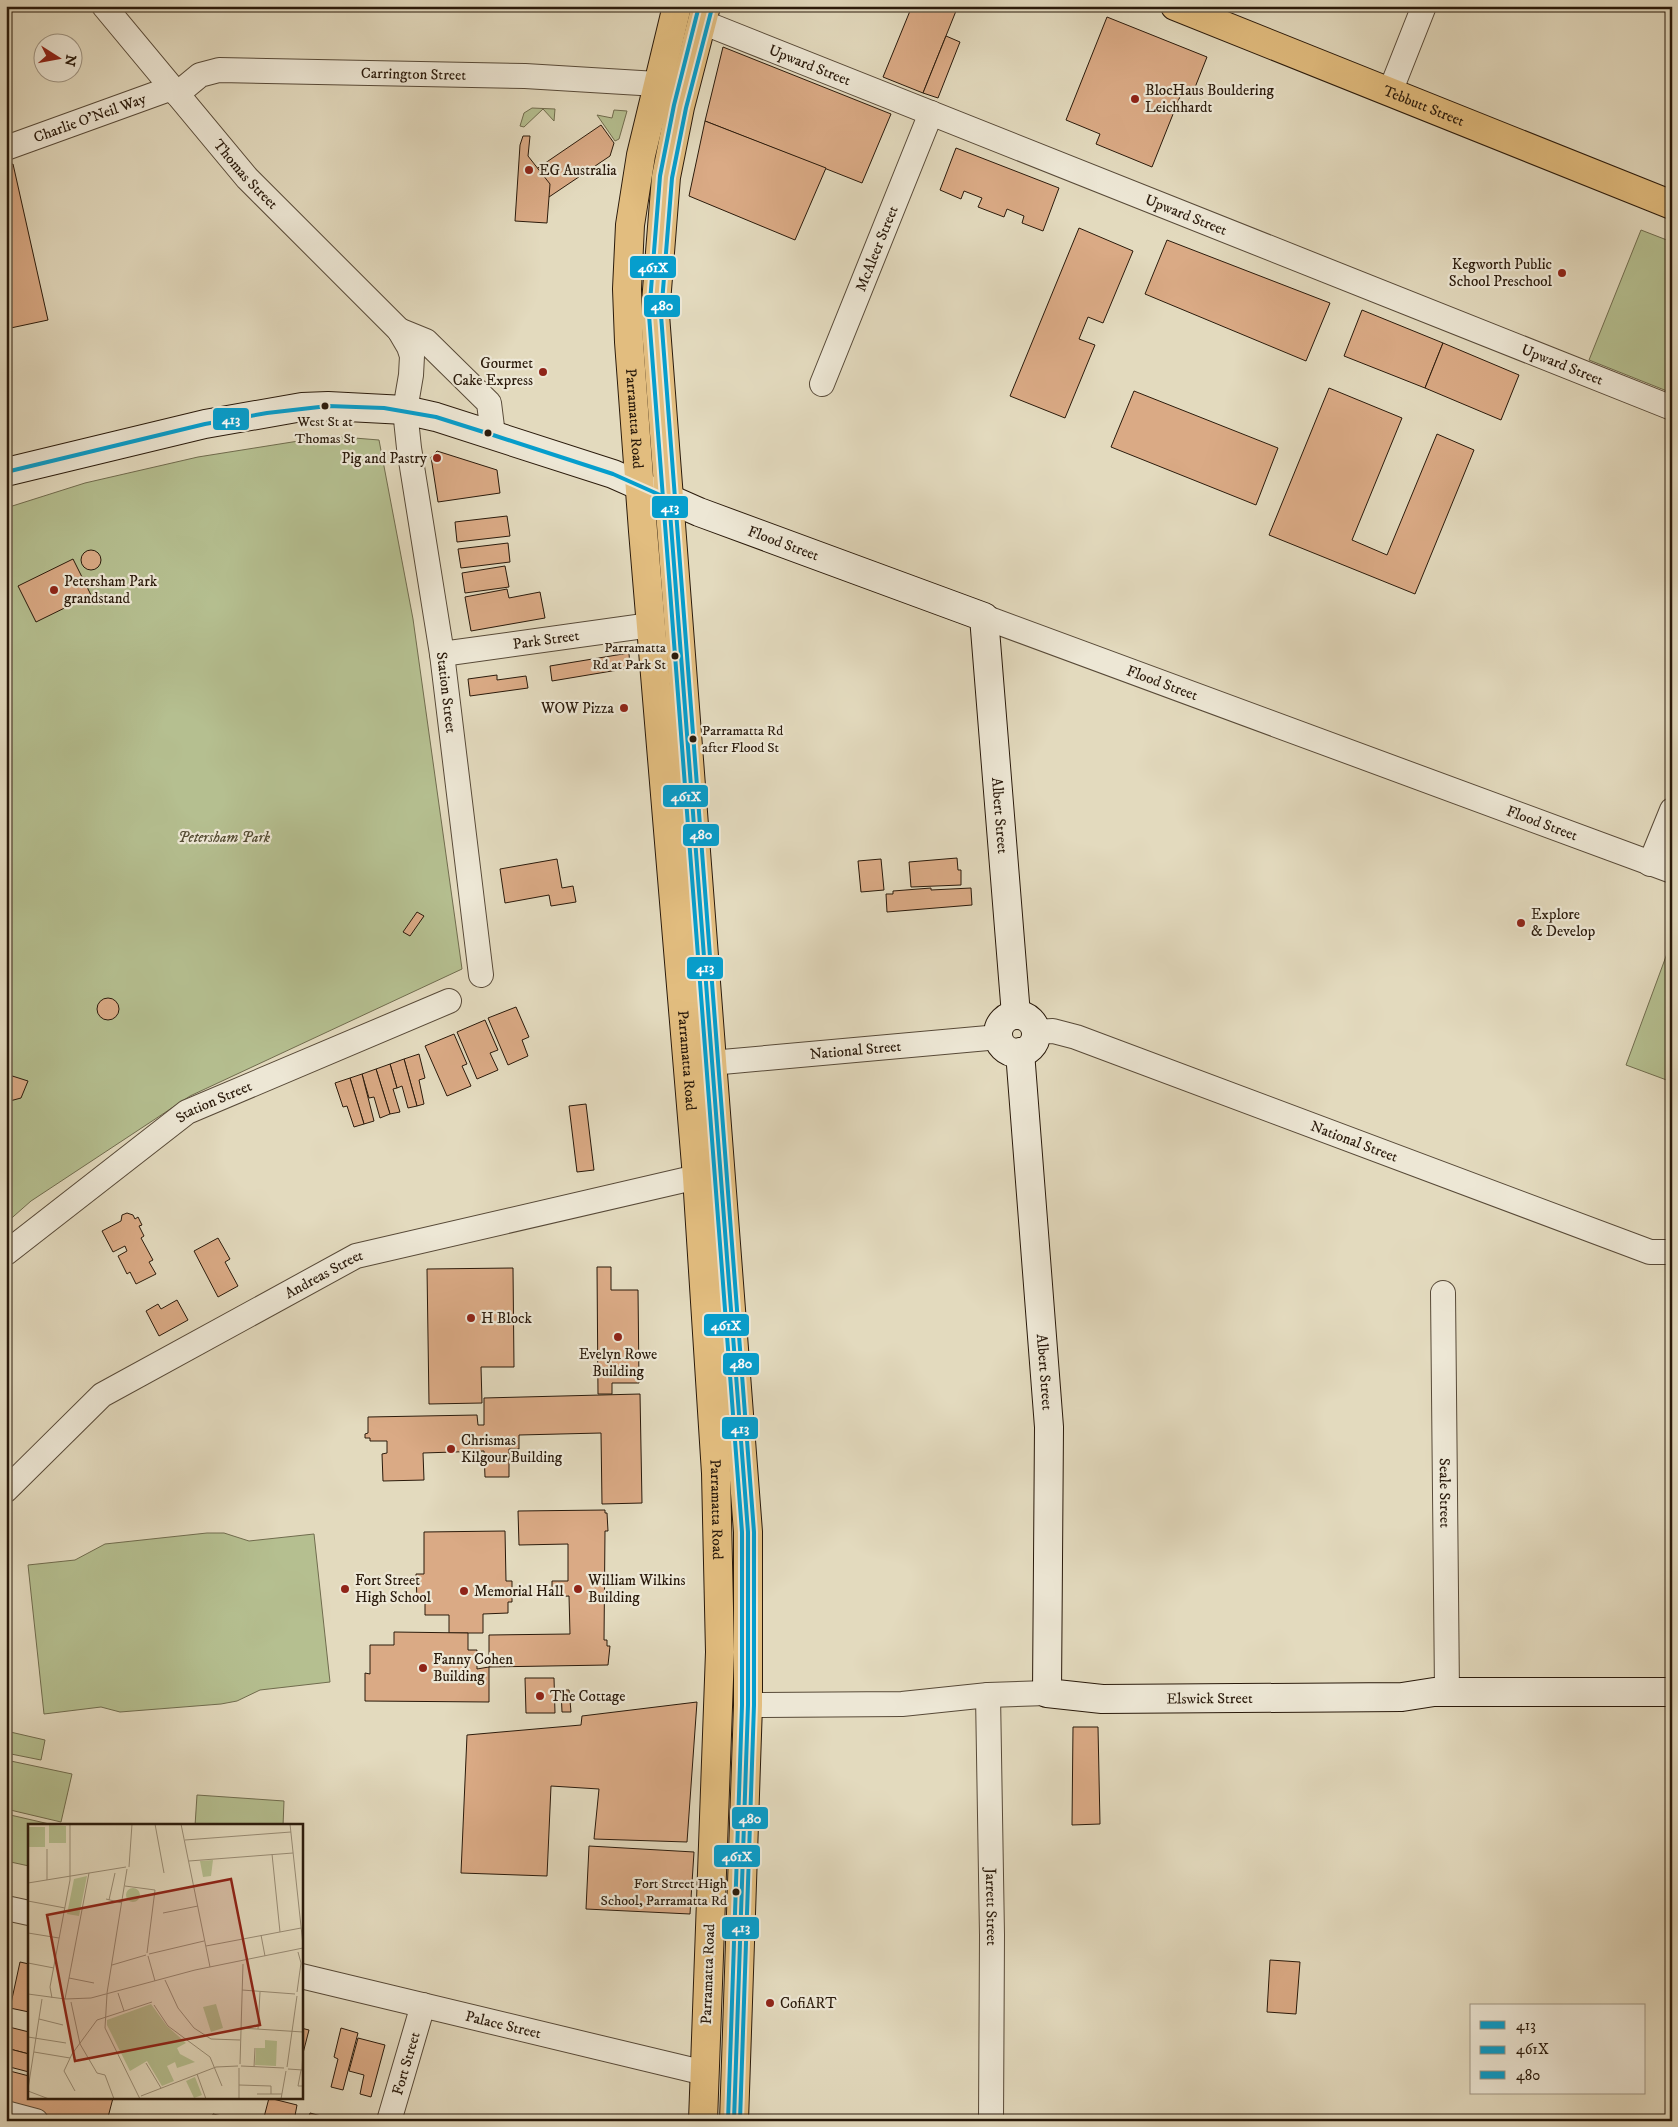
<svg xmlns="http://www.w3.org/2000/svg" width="1678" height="2127" font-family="'IM FELL DW Pica',serif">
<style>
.green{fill:#b5bf90;stroke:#706c4e}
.building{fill:#daaa85;stroke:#2a1a0b}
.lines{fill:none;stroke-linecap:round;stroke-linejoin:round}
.street-casing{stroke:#584a38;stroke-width:26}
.secondary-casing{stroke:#2a1a0b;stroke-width:30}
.primary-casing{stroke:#2a1a0b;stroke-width:30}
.highway-casing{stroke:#2a1a0b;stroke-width:30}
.street{stroke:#ede7d5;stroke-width:24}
.secondary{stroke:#ede7d5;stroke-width:28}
.primary{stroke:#e2bd7f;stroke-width:28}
.highway{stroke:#e2bd7f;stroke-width:28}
.bus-1-casing{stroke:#ede7d5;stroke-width:8}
.bus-2-casing{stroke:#ede7d5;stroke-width:8}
.bus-3-casing{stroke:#ede7d5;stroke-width:8}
.bus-1{stroke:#069ecd;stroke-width:4}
.bus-2{stroke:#069ecd;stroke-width:4}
.bus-3{stroke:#069ecd;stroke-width:4}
.poi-dot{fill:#8f2418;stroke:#ede7d5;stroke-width:2}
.bus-dot{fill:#2a1a0b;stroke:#ede7d5;stroke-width:2}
.labels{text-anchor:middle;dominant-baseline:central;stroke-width:4.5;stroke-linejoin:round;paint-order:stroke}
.bus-label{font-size:14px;fill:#2a1a0b;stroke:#ede7d5;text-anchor:end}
.street-label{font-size:15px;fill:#2a1a0b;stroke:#ede7d5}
.poi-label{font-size:15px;fill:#2a1a0b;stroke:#ede7d5;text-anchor:start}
.park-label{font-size:15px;font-style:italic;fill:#544c33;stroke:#ede7d5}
.inset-road{fill:none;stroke:#998d76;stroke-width:1}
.view{fill:#8f2418;fill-opacity:0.15;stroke:#8f2418;stroke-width:2.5}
.inset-edge{fill:none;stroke:#2a1a0b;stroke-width:2.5}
.line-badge{stroke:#ede7d5;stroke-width:2}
.badge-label{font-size:14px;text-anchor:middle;font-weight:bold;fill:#fff}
</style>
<rect width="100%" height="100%" fill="#e3dabe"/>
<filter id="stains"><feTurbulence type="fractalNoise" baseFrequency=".004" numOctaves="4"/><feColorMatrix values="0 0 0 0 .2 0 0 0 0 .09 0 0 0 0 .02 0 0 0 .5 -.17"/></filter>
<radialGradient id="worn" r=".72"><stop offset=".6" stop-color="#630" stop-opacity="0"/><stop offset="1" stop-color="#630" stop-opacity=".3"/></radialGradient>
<g class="green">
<polygon points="532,108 555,109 554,121 543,109 524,127 520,126 524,113"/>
<polygon points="614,110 627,111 619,139 615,141 597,115 612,118"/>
<polygon points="1641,230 1672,242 1672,393 1589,360"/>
<polygon points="330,436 379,440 413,619 462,969 190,1096 31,1201 6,1223 6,508 85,483 198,457"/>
<polygon points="1672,940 1672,1082 1626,1065"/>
<polygon points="207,1533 224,1533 249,1541 314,1534 330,1682 260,1690 237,1701 221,1704 120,1712 101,1707 44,1714 28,1565 75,1560 105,1544"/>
<polygon points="6,1731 45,1740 41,1760 6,1753"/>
<polygon points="6,1760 72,1774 61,1822 6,1809"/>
<polygon points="197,1795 284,1801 283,1826 195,1826"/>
<polygon points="6,1814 58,1826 29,1826 29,1866 6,1861"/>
</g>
<g class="building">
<polygon points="912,6 958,6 923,93 883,77"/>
<polygon points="1107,17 1207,57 1192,95 1183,89 1152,167 1096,144 1100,134 1066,120"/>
<polygon points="946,36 960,42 938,98 923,93"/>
<polygon points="723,47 891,114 862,183 705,121"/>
<polygon points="705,121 826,168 795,240 689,196"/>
<polygon points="601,125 614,143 610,156 549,197 532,172"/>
<polygon points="523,136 530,136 528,156 550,184 547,223 515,221 520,145"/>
<polygon points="956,148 1059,188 1043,231 1022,223 1024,216 1007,209 1004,217 978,207 982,198 964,191 961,199 940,190"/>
<polygon points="13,164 48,320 6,329 6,166"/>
<polygon points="1079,228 1133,251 1103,323 1088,317 1079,339 1095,345 1065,418 1010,396"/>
<polygon points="1167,240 1330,303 1306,361 1145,294"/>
<polygon points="1362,310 1443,343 1425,388 1344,356"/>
<polygon points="1443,343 1519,375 1501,420 1425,388"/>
<polygon points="1329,388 1402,418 1352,540 1387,555 1437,434 1474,450 1415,594 1269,535"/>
<polygon points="1134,391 1278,448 1256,505 1111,447"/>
<polygon points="437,451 497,470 500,493 438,502 431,457"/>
<polygon points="507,516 510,536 457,542 455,522"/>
<polygon points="508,543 510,562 461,568 458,549"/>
<circle cx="91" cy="560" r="10"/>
<polygon points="73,559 91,595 36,622 18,586"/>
<polygon points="505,566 509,587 465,593 462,573"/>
<polygon points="507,589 509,598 540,592 545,618 471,631 465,597"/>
<polygon points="629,653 630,668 552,681 550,666"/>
<polygon points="497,675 497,680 526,676 528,688 470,696 468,679"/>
<polygon points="957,858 958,870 961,870 961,885 911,887 909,862"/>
<polygon points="557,859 562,888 573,886 576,902 551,906 549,895 505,903 500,869"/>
<polygon points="881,859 884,890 861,892 858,861"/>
<polygon points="931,888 931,890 971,888 972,905 887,912 886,894 893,894 893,891"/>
<polygon points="417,912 424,916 410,936 403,932"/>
<circle cx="108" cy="1009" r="11"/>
<polygon points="516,1007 529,1037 522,1040 528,1056 508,1065 488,1018"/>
<polygon points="485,1020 498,1050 490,1053 498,1070 477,1079 457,1032"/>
<polygon points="454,1034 467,1064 462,1066 471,1086 447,1096 425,1046"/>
<polygon points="419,1054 425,1078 419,1080 424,1104 417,1106 404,1059"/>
<polygon points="404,1059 417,1106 408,1108 402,1086 397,1088 390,1064"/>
<polygon points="390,1064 397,1088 393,1089 400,1112 390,1114 376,1069"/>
<polygon points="376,1069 390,1114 380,1118 374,1097 369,1098 362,1074"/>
<polygon points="6,1074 28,1081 21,1098 6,1102"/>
<polygon points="362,1074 374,1121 364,1124 350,1078"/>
<polygon points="350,1078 364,1124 354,1127 347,1106 343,1107 335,1083"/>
<polygon points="586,1104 594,1170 577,1172 569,1106"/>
<polygon points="127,1213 133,1215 135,1219 138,1217 142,1225 139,1226 144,1236 141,1238 153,1260 149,1262 156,1274 136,1284 130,1272 127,1274 118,1256 127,1251 125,1246 113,1252 102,1231 121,1221 122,1215"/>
<polygon points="218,1238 230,1259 225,1262 238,1286 218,1297 194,1251"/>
<polygon points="597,1267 611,1267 611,1290 638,1290 639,1383 612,1383 612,1394 598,1394"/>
<polygon points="513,1268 514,1367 481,1367 482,1403 429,1404 427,1269"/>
<polygon points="177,1300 188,1320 159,1336 146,1311 158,1304 161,1309"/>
<polygon points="640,1394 642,1503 602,1504 601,1433 519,1435 519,1449 509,1449 509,1477 485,1477 484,1451 423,1453 424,1480 383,1481 382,1454 387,1453 387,1441 370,1441 370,1438 365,1438 365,1434 368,1433 368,1417 477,1415 478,1425 484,1425 484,1398"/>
<polygon points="605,1510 605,1513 607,1513 608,1531 605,1531 604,1640 607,1640 607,1646 610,1646 608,1665 489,1667 489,1635 570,1634 569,1596 552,1597 552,1581 568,1581 568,1544 519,1545 518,1511"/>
<polygon points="505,1531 506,1581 512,1581 512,1602 508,1602 508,1613 483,1614 483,1633 449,1633 449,1615 425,1615 425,1601 417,1601 416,1574 424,1574 424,1532"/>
<polygon points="394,1632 468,1633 468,1650 477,1650 477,1669 489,1667 489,1702 365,1701 365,1673 370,1674 370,1645 394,1645"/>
<polygon points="525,1678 554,1678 555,1713 526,1713"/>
<polygon points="561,1690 569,1690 571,1712 562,1712"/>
<polygon points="697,1702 687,1842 594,1839 599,1789 551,1786 547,1876 461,1873 467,1735 581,1725 582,1716"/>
<polygon points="1073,1727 1098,1727 1100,1824 1072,1825"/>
<polygon points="589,1846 694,1852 690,1914 586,1909"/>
<polygon points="1270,1960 1300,1962 1296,2014 1267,2012"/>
<polygon points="20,1962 29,1964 29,2012 10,2008"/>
<polygon points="9,2027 29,2032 29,2054 6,2048"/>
<polygon points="301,2028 309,2030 301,2061"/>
<polygon points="341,2028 358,2033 343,2090 331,2087 338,2059 334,2057"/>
<polygon points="358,2038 385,2045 371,2097 360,2094 364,2075 349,2071"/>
<polygon points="6,2048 29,2054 29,2072 6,2066"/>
<polygon points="6,2070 29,2076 29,2098 113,2098 107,2121 45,2121 6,2110"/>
<polygon points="269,2098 297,2105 294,2121 263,2121"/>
<polygon points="310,2113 340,2121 308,2121"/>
<polygon points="213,2114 244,2121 211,2121"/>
</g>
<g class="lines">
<g class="street-casing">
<g id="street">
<path id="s1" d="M104,6L247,178L399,330L409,347L412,356L411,375L405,410L409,448L442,654L481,975"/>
<path id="s2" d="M702,22L1672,408"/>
<polyline points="1390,92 1424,6"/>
<path id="s3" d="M177,94L200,75L219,70L525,76L657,84"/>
<path id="s4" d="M6,148L172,88"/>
<polyline points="399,330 426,341 489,403 493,435"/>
<path id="s5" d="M822,384L931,113"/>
<path id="s6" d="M984,617L1672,871"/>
<path id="s7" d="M442,654L651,625"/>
<polyline points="1650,864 1672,810"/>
<path id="s8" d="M1035,1032L1053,1031L1076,1037L1650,1252H1672"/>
<path id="s9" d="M711,1063L999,1037"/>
<path id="s10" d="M6,1253L187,1112L449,1001"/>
<path id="s11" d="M1443,1293L1447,1692"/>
<path id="s12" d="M6,1490L102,1395L356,1256L697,1177"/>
<path id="s13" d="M988,1695L992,1935L991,2121"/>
<polyline points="748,1705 902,1704 988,1695 1047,1693"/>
<polyline points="6,1908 29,1913"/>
<path id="s14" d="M301,1976L705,2073"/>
<polyline points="6,2113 36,2121"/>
<path id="s15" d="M389,2121L423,2005"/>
</g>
</g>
<g class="secondary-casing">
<g id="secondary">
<path id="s16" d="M6,472L205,424L302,407L328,406L405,410L436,417L613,474L699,512L984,617L1016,1015"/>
<circle cx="1017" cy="1034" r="19"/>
<path id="s17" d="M1020,1052L1049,1427L1047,1693L1102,1699L1402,1697L1434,1692H1672"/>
</g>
</g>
<g class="primary-casing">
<g id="primary">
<path id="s18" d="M1175,6L1672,205"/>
</g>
</g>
<g class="highway-casing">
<g id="highway">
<path id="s19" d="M677,6L641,155L630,225L627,289L629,342L643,531L697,1177L716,1473L720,1652L703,2121"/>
<polyline points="706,6 680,107 666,177 655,315 748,1532 748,1705 734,2121"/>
</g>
</g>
<use href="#street" class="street"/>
<use href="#secondary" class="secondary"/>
<use href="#primary" class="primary"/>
<use href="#highway" class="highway"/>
<g class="bus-1-casing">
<polyline id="bus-1" points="6,472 205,424 267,413 328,406 384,408 436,417 493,435 613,474 669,499 748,1532 748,1705 734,2121"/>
</g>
<g class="bus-2-casing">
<polyline id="bus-2" points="699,6 674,105 660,176 649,315 742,1532 742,1705 728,2121"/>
</g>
<g class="bus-3-casing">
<polyline id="bus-3" points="712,8 686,108 672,178 661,315 754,1532 754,1705 740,2121"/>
</g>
<use href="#bus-1" class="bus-1"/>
<use href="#bus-2" class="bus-2"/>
<use href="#bus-3" class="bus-3"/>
</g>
<g class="poi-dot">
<circle cx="1135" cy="99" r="5"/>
<circle cx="529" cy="170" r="5"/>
<circle cx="1562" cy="273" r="5"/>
<circle cx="543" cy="372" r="5"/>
<circle cx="437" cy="458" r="5"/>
<circle cx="54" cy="590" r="5"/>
<circle cx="624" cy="708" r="5"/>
<circle cx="1521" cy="923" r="5"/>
<circle cx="471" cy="1318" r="5"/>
<circle cx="618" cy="1337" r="5"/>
<circle cx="451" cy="1449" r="5"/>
<circle cx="345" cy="1589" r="5"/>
<circle cx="578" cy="1589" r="5"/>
<circle cx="464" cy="1591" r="5"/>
<circle cx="423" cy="1668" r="5"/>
<circle cx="540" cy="1696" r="5"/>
<circle cx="770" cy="2003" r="5"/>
</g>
<g class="bus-dot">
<circle cx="325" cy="406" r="4.5"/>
<circle cx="488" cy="433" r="4.5"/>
<circle cx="675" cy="656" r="4.5"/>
<circle cx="693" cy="739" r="4.5"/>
<circle cx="736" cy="1892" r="4.5"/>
</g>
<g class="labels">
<g class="bus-label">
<text x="325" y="422" text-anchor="middle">West St at<tspan x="325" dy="17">Thomas St</tspan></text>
<text x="666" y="648">Parramatta<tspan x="666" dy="17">Rd at Park St</tspan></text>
<text x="702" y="731" text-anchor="start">Parramatta Rd<tspan x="702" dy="17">after Flood St</tspan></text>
<text x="727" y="1884">Fort Street High<tspan x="727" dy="17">School, Parramatta Rd</tspan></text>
</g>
<g class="street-label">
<text stroke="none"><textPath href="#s2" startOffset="116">Upward Street</textPath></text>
<text stroke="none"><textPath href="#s3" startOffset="244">Carrington Street</textPath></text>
<text stroke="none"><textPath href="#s18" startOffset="268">Tebbutt Street</textPath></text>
<text stroke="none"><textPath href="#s4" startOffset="89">Charlie O'Neil Way</textPath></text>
<text stroke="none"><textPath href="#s1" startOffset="220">Thomas Street</textPath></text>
<text stroke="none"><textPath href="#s2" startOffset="521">Upward Street</textPath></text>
<text stroke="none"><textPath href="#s5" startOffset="146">McAleer Street</textPath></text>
<text stroke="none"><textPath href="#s2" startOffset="926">Upward Street</textPath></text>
<text stroke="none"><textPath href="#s19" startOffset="418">Parramatta Road</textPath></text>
<text stroke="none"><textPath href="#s16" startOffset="808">Flood Street</textPath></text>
<text stroke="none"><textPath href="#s7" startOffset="105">Park Street</textPath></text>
<text stroke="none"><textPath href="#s6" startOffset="190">Flood Street</textPath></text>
<text stroke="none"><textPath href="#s1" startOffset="808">Station Street</textPath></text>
<text stroke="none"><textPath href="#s16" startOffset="1221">Albert Street</textPath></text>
<text stroke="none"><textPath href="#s6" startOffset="595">Flood Street</textPath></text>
<text stroke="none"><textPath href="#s9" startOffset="145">National Street</textPath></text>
<text stroke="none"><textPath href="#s19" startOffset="1062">Parramatta Road</textPath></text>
<text stroke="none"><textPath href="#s10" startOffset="258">Station Street</textPath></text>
<text stroke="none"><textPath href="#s8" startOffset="339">National Street</textPath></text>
<text stroke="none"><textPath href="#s12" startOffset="388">Andreas Street</textPath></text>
<text stroke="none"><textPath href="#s17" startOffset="321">Albert Street</textPath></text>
<text stroke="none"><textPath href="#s11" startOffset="200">Seale Street</textPath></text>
<text stroke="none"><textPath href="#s19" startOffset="1512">Parramatta Road</textPath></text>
<text stroke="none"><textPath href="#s17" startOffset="805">Elswick Street</textPath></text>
<text stroke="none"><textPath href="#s13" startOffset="212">Jarrett Street</textPath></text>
<text transform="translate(708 1974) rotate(-88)">Parramatta Road</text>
<text stroke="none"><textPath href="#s14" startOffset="208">Palace Street</textPath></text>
<text stroke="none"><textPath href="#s15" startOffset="60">Fort Street</textPath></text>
</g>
<g class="poi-label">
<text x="1145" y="90">BlocHaus Bouldering<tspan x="1145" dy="17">Leichhardt</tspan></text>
<text x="539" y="170">EG Australia</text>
<text x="1552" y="264" text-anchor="end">Kegworth Public<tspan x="1552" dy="17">School Preschool</tspan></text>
<text x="533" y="363" text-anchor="end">Gourmet<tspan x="533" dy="17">Cake Express</tspan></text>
<text x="427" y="458" text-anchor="end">Pig and Pastry</text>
<text x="64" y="581">Petersham Park<tspan x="64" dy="17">grandstand</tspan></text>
<text x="614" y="708" text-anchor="end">WOW Pizza</text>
<text x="1531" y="914">Explore<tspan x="1531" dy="17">&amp; Develop</tspan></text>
<text x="481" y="1318">H Block</text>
<text x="618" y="1354" text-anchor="middle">Evelyn Rowe<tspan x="618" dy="17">Building</tspan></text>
<text x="461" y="1440">Chrismas<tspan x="461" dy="17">Kilgour Building</tspan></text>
<text x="355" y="1580">Fort Street<tspan x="355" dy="17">High School</tspan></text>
<text x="588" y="1580">William Wilkins<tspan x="588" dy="17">Building</tspan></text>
<text x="474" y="1591">Memorial Hall</text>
<text x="433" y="1659">Fanny Cohen<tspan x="433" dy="17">Building</tspan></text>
<text x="550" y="1696">The Cottage</text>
<text x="780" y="2003">CofiART</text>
</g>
<g class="park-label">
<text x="224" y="837">Petersham Park</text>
</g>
</g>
<g transform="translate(28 1824)">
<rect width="275" height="275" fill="#e3dabe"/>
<path d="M21,1L38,2V19H21ZM0,3H17V23H0ZM185,36L183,52L175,53L172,37ZM59,52L51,92L39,90L46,55ZM98 71a7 7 0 1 1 14 0a7 7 0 1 1-14 0ZM123,180L139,202L158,219L149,224L152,230L167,238L149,244L147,238L139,242L146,257L134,262L119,237L102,247L79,201V196ZM188,180L195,204L183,208L175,183ZM237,216L249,217L248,242L227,241L228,224H237ZM167,253L174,271L166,274L158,257Z" fill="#b5bf90"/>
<path class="inset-road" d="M127,0L136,49M153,0L182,143M262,0L275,121M157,16L263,8M244,30L252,108M161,37L265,29M101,43L104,0M19,56V25M0,59L98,43M97,62L127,66L119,129M78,75L94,79M81,76L87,49M0,77L37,84M135,89L170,82M0,109L31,114M233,111L237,132M178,122L273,104M121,130L176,117M120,132L127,157M0,139L26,144M84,141L118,131M41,154L66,159M137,156L150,184L166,204L183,215L212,216M214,166L267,170M269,168L273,139L270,128M79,169L99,45M90,169L96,187M0,170L37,175L63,174L167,146L275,124M79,170L77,204L112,275M24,174L22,163L42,56V0M37,175L61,49M43,178L52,220M126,181L140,202L182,233L194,262M11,195L35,201M213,204L275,208M230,205L232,168M0,213L38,219M52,220L69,249L77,251L86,275M6,228L42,234M118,239L133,264M212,240L215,140M213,242L256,244M226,243L227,224M259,243L269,172M260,245L275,246M273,246L270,262H275M274,246L275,226M169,250L178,275M211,261L243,262V270M0,265L14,175M0,267L21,275M47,267L36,247L44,230L69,196L124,178M229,270H254M113,272L188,243L210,242M211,275V244M253,275L258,247"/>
<path class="view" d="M203,55L232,201L47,237L19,91Z"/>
<rect width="275" height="275" class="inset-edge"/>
</g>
<g class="line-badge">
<rect x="629" y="255" width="48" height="24" rx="5" fill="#069ecd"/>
<rect x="643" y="294" width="38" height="24" rx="5" fill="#069ecd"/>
<rect x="212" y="407" width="38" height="24" rx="5" fill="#069ecd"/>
<rect x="651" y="495" width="38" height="24" rx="5" fill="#069ecd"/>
<rect x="662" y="784" width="47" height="24" rx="5" fill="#069ecd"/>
<rect x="682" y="823" width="38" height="24" rx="5" fill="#069ecd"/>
<rect x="686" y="956" width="38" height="24" rx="5" fill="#069ecd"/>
<rect x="703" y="1313" width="47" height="24" rx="5" fill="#069ecd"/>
<rect x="722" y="1352" width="38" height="24" rx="5" fill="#069ecd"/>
<rect x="721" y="1416" width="38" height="24" rx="5" fill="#069ecd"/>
<rect x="731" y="1806" width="38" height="24" rx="5" fill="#069ecd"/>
<rect x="713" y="1844" width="48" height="24" rx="5" fill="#069ecd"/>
<rect x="721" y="1916" width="39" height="24" rx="5" fill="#069ecd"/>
</g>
<g class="badge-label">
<text x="653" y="272">461X</text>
<text x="662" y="310">480</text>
<text x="231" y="424">413</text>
<text x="670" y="512">413</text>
<text x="686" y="801">461X</text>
<text x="701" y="839">480</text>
<text x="705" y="972">413</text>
<text x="726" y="1330">461X</text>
<text x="741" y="1368">480</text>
<text x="740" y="1433">413</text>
<text x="750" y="1823">480</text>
<text x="737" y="1861">461X</text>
<text x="741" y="1932">413</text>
</g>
<rect width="1678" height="2127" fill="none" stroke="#e3dabe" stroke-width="25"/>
<rect x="8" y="8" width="1663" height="2112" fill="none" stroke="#2a1a0b" stroke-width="2.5"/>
<rect x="12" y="12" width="1653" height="2102" fill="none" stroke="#2a1a0b"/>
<rect x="1470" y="2004" width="175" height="90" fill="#ede7d5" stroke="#9f9584"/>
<rect x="1480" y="2021" width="25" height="8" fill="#069ecd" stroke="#9f9584"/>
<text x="1516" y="2030" font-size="15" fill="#2a1a0b">413</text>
<rect x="1480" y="2046" width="25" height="8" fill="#069ecd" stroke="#9f9584"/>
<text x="1516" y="2054" font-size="15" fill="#2a1a0b">461X</text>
<rect x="1480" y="2071" width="25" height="8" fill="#069ecd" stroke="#9f9584"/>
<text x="1516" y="2080" font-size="15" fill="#2a1a0b">480</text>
<g transform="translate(58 58) rotate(101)"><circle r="24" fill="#ede7d5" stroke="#9f9584"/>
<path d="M0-4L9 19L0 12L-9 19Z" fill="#8f2418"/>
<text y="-8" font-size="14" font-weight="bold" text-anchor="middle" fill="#2a1a0b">N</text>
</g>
<rect width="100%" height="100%" filter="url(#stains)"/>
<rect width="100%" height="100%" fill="url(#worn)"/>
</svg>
